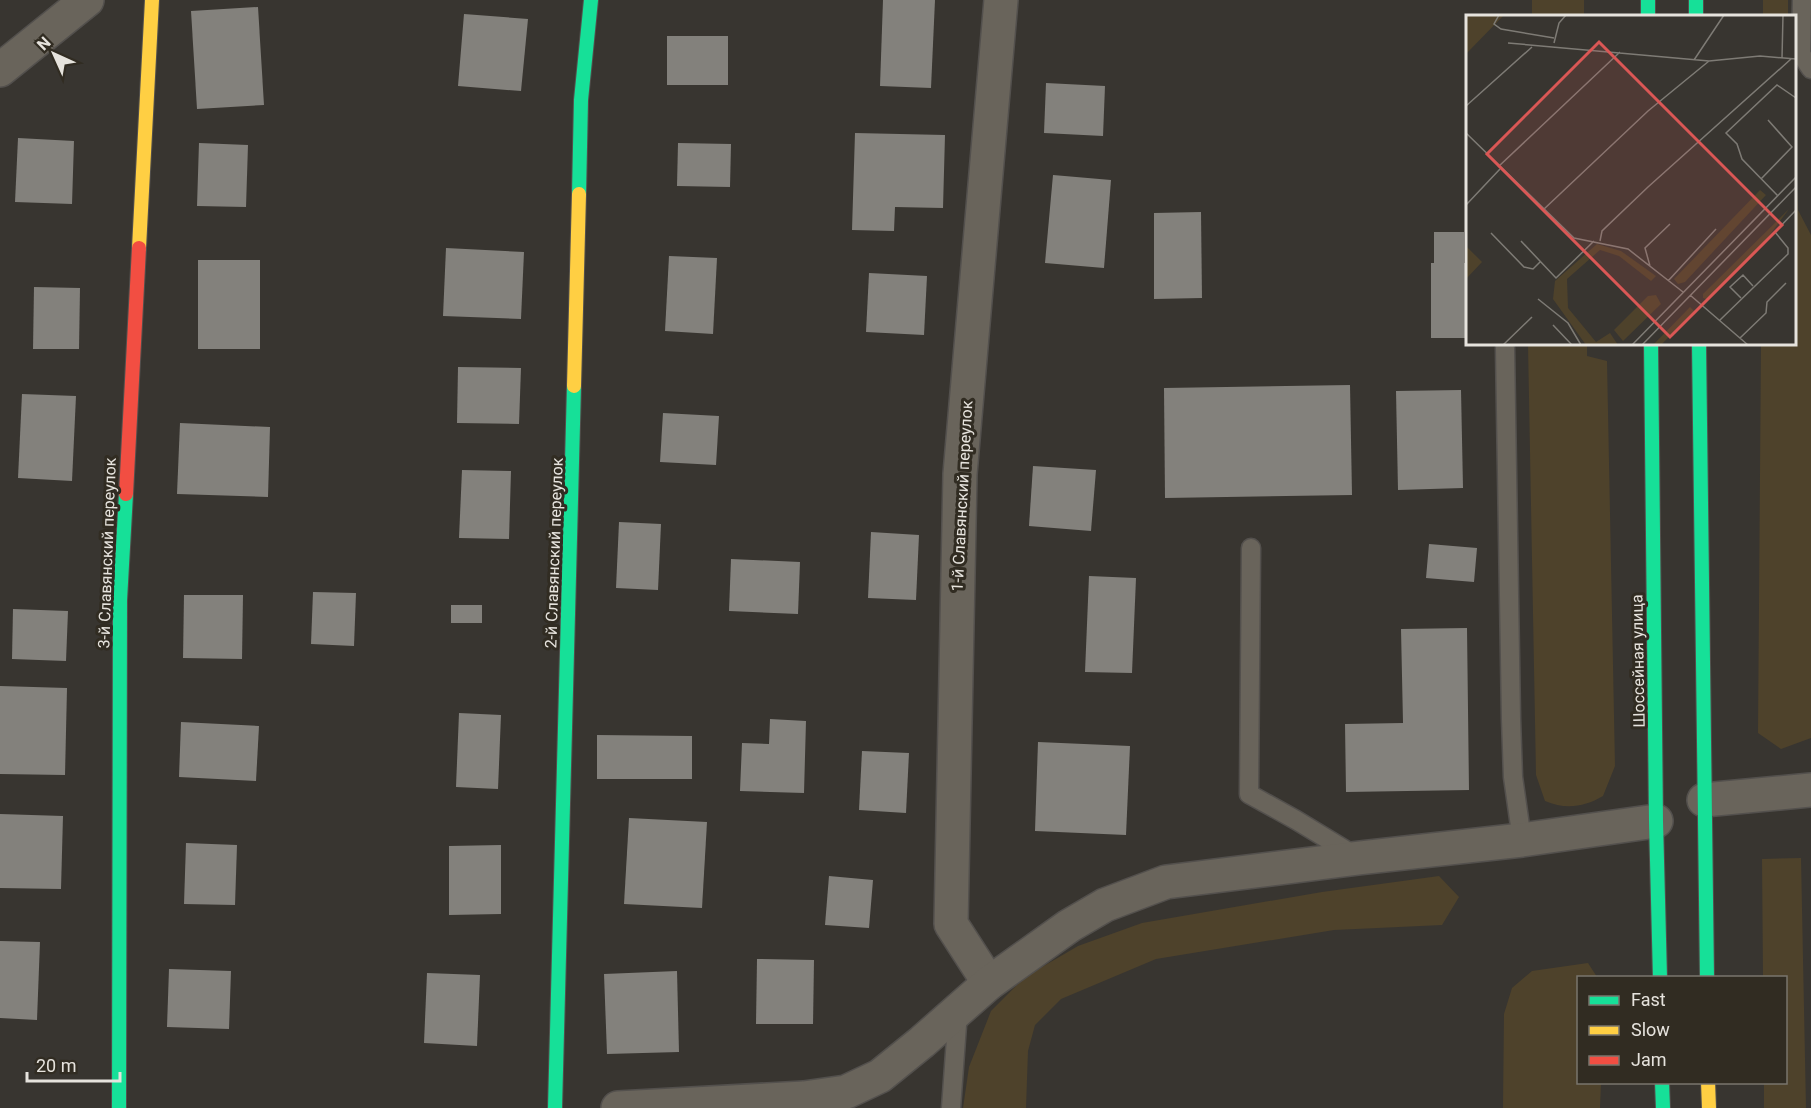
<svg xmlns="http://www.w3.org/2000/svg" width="1811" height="1108" font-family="Roboto,sans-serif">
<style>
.green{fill:#4e422b}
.building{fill:#83817c}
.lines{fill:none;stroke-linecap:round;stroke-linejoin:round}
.lane-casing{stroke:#53504d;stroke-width:21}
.street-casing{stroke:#53504d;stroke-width:36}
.fast-casing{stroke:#53504d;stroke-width:16}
.slow-casing{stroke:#53504d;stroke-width:16}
.jam-casing{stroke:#53504d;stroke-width:16}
.lane{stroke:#69645b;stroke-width:18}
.street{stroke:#69645b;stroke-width:33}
.fast{stroke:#16e098;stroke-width:14}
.slow{stroke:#ffcf43;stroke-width:14}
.jam{stroke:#f24e42;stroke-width:14}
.labels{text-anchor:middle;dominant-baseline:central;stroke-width:6;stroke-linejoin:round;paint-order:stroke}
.street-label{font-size:16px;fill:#e6e3dd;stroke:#312c22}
.inset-road{fill:none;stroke:#7e7b75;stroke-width:1.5}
.view{fill:#da5755;fill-opacity:0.15;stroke:#da5755;stroke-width:3}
.inset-edge{fill:none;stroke:#e6e3dd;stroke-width:3}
</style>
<rect width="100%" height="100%" fill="#383530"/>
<g class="green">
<rect x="1532" y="0" width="52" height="16"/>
<rect x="1763" y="0" width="25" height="16"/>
<polygon points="1795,145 1798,210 1811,235 1811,738 1781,749 1758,733 1761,344 1794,344"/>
<path d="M1528,344H1587V356L1607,361L1615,766L1603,796C1584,807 1566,810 1545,801L1536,775Z"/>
<polygon points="1801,858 1806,1108 1764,1108 1764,1083 1786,1082 1786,978 1763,977 1762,859"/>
<polygon points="1439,876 1459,897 1442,925 1334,930 1156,959 1061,999 1035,1025 1028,1051 1026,1108 963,1108 969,1067 991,1011 1025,977 1078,946 1142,923 1322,892"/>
<polygon points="1588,963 1597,977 1578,978 1578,1082 1601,1083 1600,1108 1503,1108 1504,1014 1512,988 1532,971"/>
</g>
<g class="building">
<polygon points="883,0 935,0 931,88 880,86"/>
<polygon points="258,7 264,105 197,109 191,11"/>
<polygon points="464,14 528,19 521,91 458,86"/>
<rect x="667" y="36" width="61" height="49"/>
<polygon points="1046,83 1105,86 1103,136 1044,133"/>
<polygon points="855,133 945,135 943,208 895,207 894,231 852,230"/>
<polygon points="18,138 74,141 72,204 15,202"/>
<polygon points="199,143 248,145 246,207 197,206"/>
<polygon points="678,143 731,144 730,187 677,186"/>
<polygon points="1053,175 1111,180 1104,268 1045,263"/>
<polygon points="1201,212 1202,298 1154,299 1154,213"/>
<polygon points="1434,232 1464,232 1464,263 1466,263 1467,338 1431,338 1431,263 1434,263"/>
<polygon points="446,248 524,252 521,319 443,316"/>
<polygon points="669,256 717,258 713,334 665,331"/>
<rect x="198" y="260" width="62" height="89"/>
<polygon points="869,273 927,276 924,335 866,332"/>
<polygon points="34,287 80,288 79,349 33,349"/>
<polygon points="458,367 521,368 519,424 457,423"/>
<polygon points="1350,385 1352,495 1165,498 1164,388"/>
<polygon points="1461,390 1463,488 1398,490 1396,391"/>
<polygon points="22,394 76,396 72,481 18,478"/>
<polygon points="663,413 719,416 716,465 660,462"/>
<polygon points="180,423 270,427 268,497 177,494"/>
<polygon points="1033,466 1096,470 1091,531 1029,526"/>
<polygon points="462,470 511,471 509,539 459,538"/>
<polygon points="619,522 661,524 658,590 616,588"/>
<polygon points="871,532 919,535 916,600 868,598"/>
<polygon points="1429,544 1477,548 1474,582 1426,578"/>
<polygon points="731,559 800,562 798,614 729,611"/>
<polygon points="1089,576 1136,578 1132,673 1085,672"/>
<polygon points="313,592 356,593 354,646 311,644"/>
<polygon points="184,595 243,595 242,659 183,658"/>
<rect x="451" y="605" width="31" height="18"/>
<polygon points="13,609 68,611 66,661 12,659"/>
<polygon points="1467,628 1469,790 1346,792 1345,724 1403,723 1401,629"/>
<polygon points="0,686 67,688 65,775 0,774"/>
<polygon points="459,713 501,715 498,789 456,787"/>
<polygon points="770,719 806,721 804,793 740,791 742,743 769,744"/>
<polygon points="181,722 259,726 256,781 179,777"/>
<polygon points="597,735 692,736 692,779 597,779"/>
<polygon points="1038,742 1130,746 1126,835 1035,831"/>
<polygon points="862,751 909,753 906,813 859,810"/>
<polygon points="0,814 63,816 61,889 0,888"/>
<polygon points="629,818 707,822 702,908 624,904"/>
<polygon points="186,843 237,845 235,905 184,904"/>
<polygon points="501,845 501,914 449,915 449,846"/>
<polygon points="829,876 873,880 869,928 825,925"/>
<polygon points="0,941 40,942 37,1020 0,1018"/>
<polygon points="757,959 814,960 813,1024 756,1024"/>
<polygon points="169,969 231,971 229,1029 167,1027"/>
<polygon points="677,971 679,1052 607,1054 604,974"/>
<polygon points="427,973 480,975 477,1046 424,1043"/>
</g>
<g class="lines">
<g class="lane-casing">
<g id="lane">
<polyline points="1802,0 1801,54 1811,69"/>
<polyline points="1505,348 1511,719 1513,777 1522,840"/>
<polyline points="1251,548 1249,794 1296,820 1357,857"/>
<polyline points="951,1108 958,1011"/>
</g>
</g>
<g class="street-casing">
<g id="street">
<polyline points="0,70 87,0"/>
<polyline points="1704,800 1811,790"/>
<polyline points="989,983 951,924 960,474 1001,0"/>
<polyline points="618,1108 804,1098 846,1092 880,1076 922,1042 989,983 1069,926 1105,905 1166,882 1359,858 1522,840 1656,821"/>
</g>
</g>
<g class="fast-casing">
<g id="fast">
<polyline points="1648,0 1648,16"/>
<polyline points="1696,0 1696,16"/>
<polyline points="579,194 581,100 591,0"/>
<polyline points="1651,344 1656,821 1660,978"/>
<polyline points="1699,344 1707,978"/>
<polyline points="1662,1082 1663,1108"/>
<polyline points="119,1108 120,600 126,494"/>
<polyline points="555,1108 574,386"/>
</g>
</g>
<g class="slow-casing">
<g id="slow">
<polyline points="139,248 152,0"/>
<polyline points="574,386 579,194"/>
<polyline points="1708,1082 1709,1108"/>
</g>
</g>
<g class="jam-casing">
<polyline id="jam" points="126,494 139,248"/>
</g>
<use href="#lane" class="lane"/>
<use href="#street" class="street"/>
<use href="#fast" class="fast"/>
<use href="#slow" class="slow"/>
<use href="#jam" class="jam"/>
</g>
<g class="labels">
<g class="street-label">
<text transform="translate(962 496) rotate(-87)">1-й Славянский переулок</text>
<text transform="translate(107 553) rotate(-88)">3-й Славянский переулок</text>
<text transform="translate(554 553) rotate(-88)">2-й Славянский переулок</text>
<text transform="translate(1638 661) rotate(-91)">Шоссейная улица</text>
</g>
</g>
<g transform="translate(1466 15)">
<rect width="330" height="330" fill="#383530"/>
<path d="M0,0H38L0,39ZM294,175L300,180L219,267L212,269L208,264ZM323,194L291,237L243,285L237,283V279ZM131,229L155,236L190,261L185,266L153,241L134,235L101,264L102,293L130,327L144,318L152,330H120L87,284L89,266ZM0,231L16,247L0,264ZM190,280L195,289L157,326L148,315L182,281ZM224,292L228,296L195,330H187Z" fill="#4e422b"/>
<path class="inset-road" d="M33,0L28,9L35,14L88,23M42,28L243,46L294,41L330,44M88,28L93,8L100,0M316,43L317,0M228,45L258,0M0,91L66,32M0,118L108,223L162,234L217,277M32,152L154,37M295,164L326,132L302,105M312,181L276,144L271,129L260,118L311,70L330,83M0,190L34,154M77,195L182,96L243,46M25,218L58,252L67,254L74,247M55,226L90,263L128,226M134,226L136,216L182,172L325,44M184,251L179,233L204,209M202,266L250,214M224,280L282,330M275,283L264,272L277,260L287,271M72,284L102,308L115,330M254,305L322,239V233L309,217L330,195M87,310L106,330M274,323L300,298L301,287L320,268M37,330L66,302M166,330L330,162M176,330L330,172"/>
<path class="view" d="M133,27L316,210L204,322L21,139Z"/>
<rect width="330" height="330" class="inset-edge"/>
</g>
<rect x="1577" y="976" width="210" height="108" fill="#312c22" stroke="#79756d" stroke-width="1.5"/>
<rect x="1589" y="996" width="30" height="9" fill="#16e098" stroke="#79756d" stroke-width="1.5"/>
<text x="1631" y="1006" font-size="18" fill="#e6e3dd">Fast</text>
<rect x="1589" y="1026" width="30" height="9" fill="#ffcf43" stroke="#79756d" stroke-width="1.5"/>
<text x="1631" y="1036" font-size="18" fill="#e6e3dd">Slow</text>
<rect x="1589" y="1056" width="30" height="9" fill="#f24e42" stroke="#79756d" stroke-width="1.5"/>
<text x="1631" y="1066" font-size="18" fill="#e6e3dd">Jam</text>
<g transform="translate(54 54) rotate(315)" stroke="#312c22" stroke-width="4.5" paint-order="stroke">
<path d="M0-4.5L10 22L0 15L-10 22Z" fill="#e6e3dd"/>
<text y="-9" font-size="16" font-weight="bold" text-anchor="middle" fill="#e6e3dd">N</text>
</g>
<path d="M27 1072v9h93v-9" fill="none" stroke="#e6e3dd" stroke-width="3"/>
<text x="36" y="1072" font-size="18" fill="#e6e3dd" stroke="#312c22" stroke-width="4.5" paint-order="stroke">20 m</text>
</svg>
